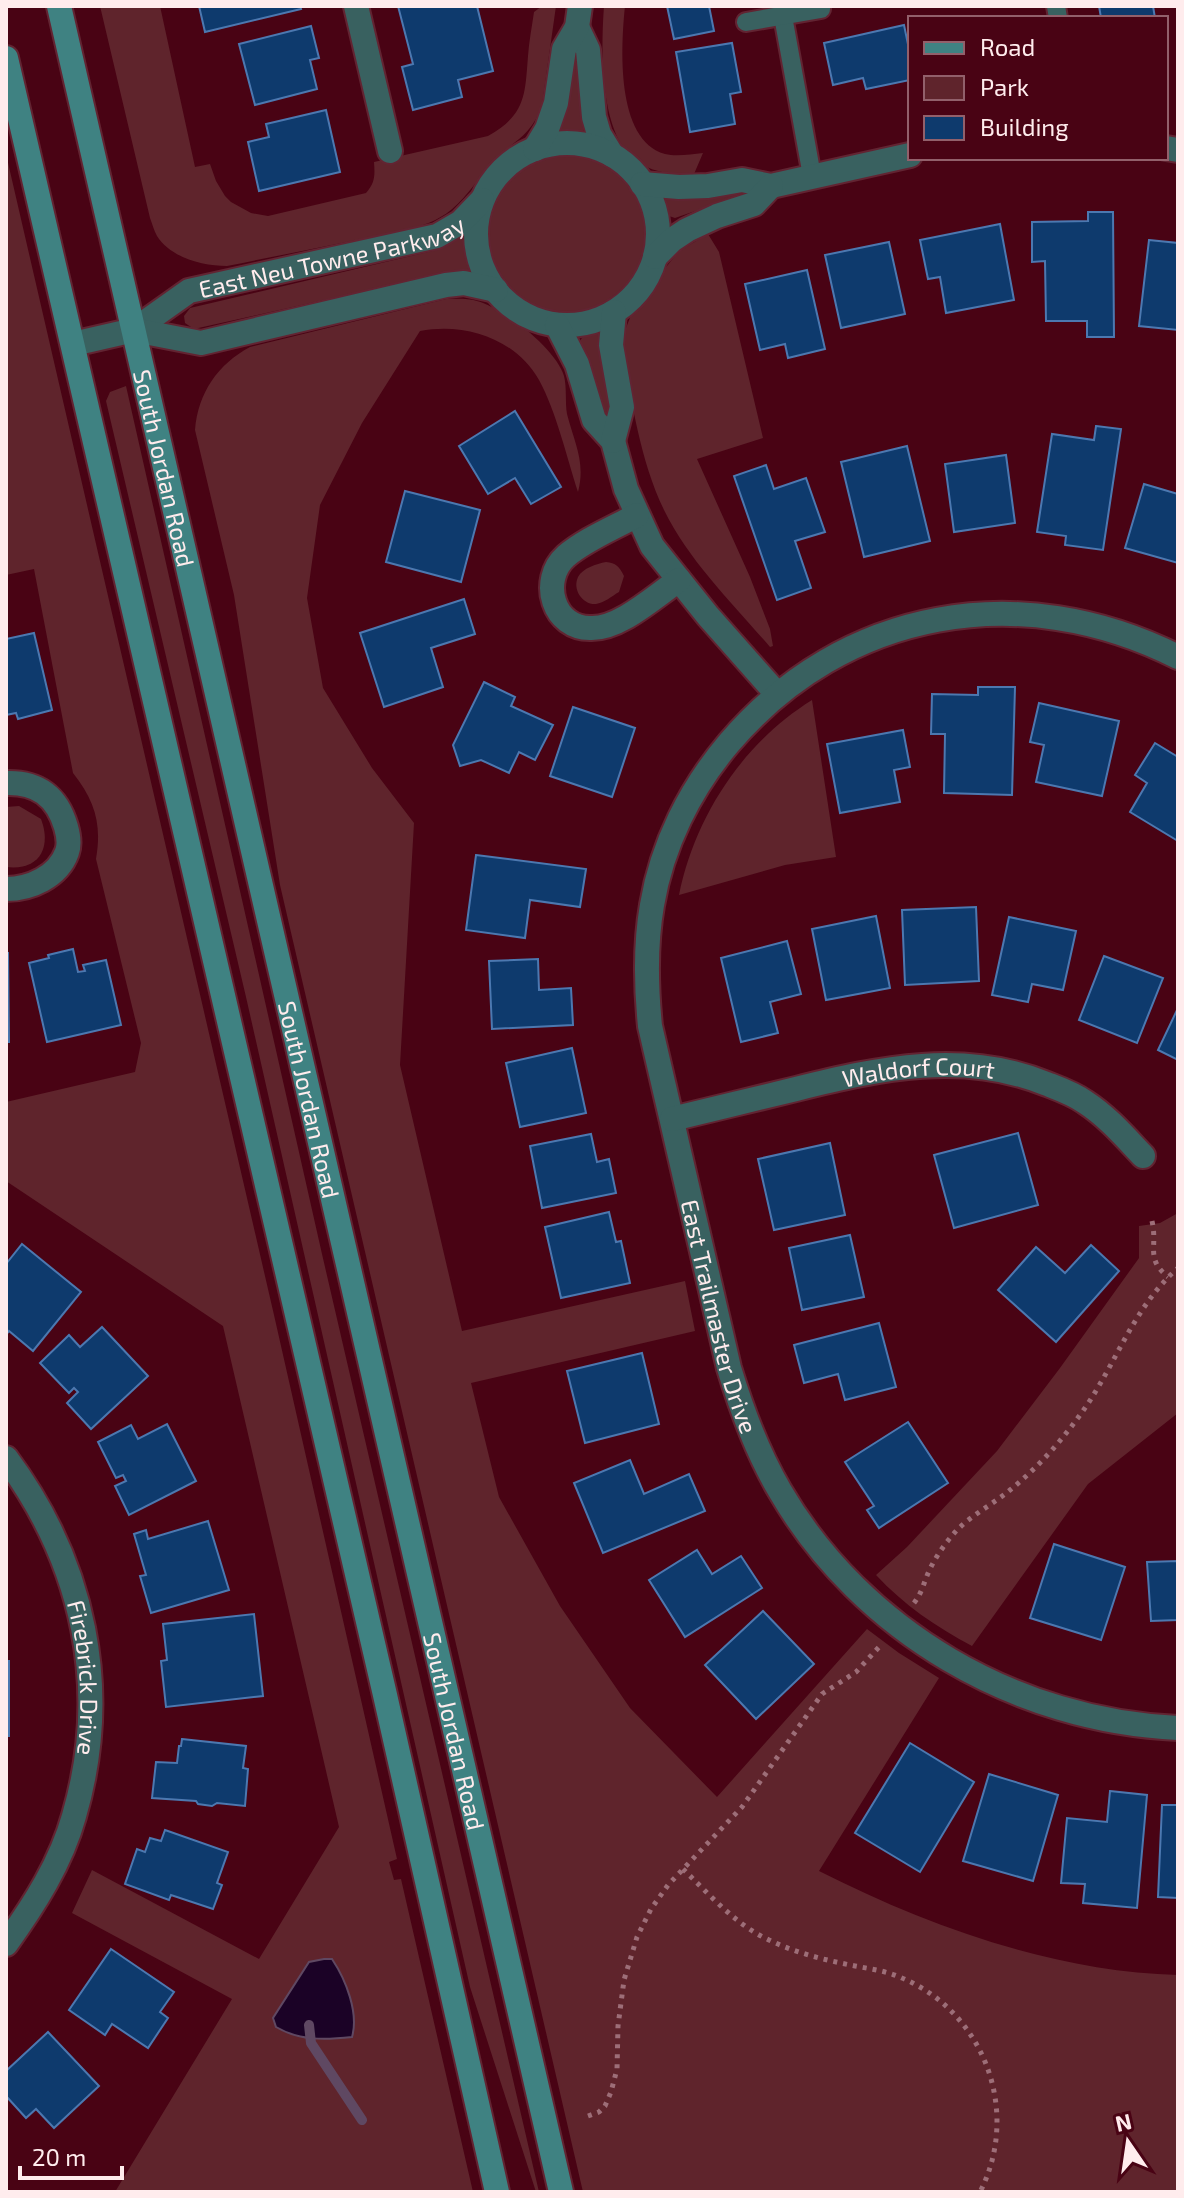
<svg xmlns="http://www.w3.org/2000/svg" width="1184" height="2198" font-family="'Exo 2',sans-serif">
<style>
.green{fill:#5f242c}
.water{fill:#1b0226;stroke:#5f4862;stroke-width:2}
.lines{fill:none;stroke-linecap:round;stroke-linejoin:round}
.stream{stroke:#5f4862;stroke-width:10}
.building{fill:#0e3a6d;stroke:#4c78b0;stroke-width:2}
.lane-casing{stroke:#622432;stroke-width:22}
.street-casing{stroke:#622432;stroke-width:28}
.secondary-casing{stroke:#622432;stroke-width:28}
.path{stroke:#9d6e78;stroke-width:5;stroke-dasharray:4 6;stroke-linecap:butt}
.lane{stroke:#396160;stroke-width:18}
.street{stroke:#396160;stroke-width:24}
.secondary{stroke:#3f8282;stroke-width:24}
.labels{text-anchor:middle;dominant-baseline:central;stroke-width:8;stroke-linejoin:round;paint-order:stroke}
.street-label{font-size:24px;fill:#ffeced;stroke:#490314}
</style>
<rect width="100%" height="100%" fill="#490314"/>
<g class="green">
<path d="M100,6H160L195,167L210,164L216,181L225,196L231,202L251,213L268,216L366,193C375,183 375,176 374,162L488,136C526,115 525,94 528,56C529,41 532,26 534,12L542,6H556L542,105C531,136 517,138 496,159C480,175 469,195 451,210C426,231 379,235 347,242C307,250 267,258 227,266C203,266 171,258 157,236C154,231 152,223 150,218Z"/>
<path d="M604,6H625C621,45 615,140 665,154C677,157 691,154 703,153L694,174C674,175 652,173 635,160C599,133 601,47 604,6Z"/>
<polygon points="573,51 578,51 580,101 583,128 583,131 578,133 558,130"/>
<circle cx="566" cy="233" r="79"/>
<path d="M6,154L274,1315L397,1859L389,1862L394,1880L401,1879L473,2192H115L232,1999L72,1913L92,1870L259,1959L339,1827L223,1326L6,1181V1102L135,1072L141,1043L96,859C102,824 95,801 73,773L34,569L6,575Z"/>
<polygon points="744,191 742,195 675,218 669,216 663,196"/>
<path d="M708,234L719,252L763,438L697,459L750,577L770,629L773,646L770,647C733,604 689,561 664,510C640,460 632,402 622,348L623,336L634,307L679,251Z"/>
<polygon points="463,237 466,240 472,273 450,272 194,329 185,323 184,316 190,308 432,251"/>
<path d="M446,299C456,299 467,298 477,301C504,308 556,349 564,376C567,388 565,402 567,414C574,442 586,462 578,492C567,458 556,411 539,380C516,339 465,322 420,331L362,423L320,505L307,598L323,688L372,768L414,823L400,1065L462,1331L685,1281L695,1331L471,1383L499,1497L560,1606L630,1708L717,1797L867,1629L899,1653L939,1678L819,1871C928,1926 1054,1972 1178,1975V2192H583L280,885L234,595L195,430C198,393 218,364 250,347Z"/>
<polygon points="600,329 602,329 603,365 609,408 607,413 602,407 580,341 583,336"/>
<polygon points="126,386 322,1254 539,2192 536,2192 470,1987 246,997 106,401 110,392"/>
<path d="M606,562C616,563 619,566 624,576L619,592C612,596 604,603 596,604C583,605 572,590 578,577C583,568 596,564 606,562Z"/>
<path d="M812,700L836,857L785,865L679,895C695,816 743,743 812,700Z"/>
<path d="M19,806L41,819C52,848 39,871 6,867V807Z"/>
<path d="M1178,1213V1413L1088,1484L972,1646C936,1627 904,1605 876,1575L907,1547L997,1451L1060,1368L1139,1258V1226L1160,1223Z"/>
</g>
<path class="water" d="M324,1959H332C346,1980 359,2013 352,2037C325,2040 300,2041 276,2027L273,2018L309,1962Z"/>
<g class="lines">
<polyline class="stream" points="309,2025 311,2043 362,2120"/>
</g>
<g class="building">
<polygon points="199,6 300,6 301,9 205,32"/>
<polygon points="398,6 477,6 493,71 458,80 462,97 413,110 402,67 413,64"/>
<polygon points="667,6 709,6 714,31 674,39"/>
<polygon points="1099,6 1153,6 1155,18 1101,18"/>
<polygon points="904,25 910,54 910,80 866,89 863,78 833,85 824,43"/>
<polygon points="311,26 319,58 310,60 317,89 255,105 239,44"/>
<polygon points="732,43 741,92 730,94 735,124 690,132 676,52"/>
<polygon points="326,110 340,172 259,191 248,142 269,137 266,124"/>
<polygon points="1088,212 1113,212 1114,337 1087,337 1087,321 1046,321 1045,261 1032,262 1032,222 1088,221"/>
<polygon points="1000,224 1014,300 946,313 940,277 928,279 920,240"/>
<polygon points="1149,240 1178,243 1178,330 1139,326"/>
<polygon points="889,242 905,314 841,328 825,255"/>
<polygon points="807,270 825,349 788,358 785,344 760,350 745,284"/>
<polygon points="515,411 561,487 531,504 515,478 488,494 459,446"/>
<polygon points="1096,426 1121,429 1103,550 1065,545 1066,536 1037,532 1052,434 1094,440"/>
<polygon points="907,446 930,541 864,557 841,462"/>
<polygon points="1006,455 1015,523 954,532 945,464"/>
<polygon points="766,465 774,489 806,478 825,532 795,541 811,588 777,600 734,476"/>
<polygon points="1144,484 1178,494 1178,563 1125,548"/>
<polygon points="405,491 480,510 461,582 386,562"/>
<polygon points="464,599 475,634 431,648 443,687 384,707 360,633"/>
<polygon points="34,633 52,710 18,719 16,713 6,715 6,639"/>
<polygon points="484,682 515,697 511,706 553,725 535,760 519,752 509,773 481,760 460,766 453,745"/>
<polygon points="978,687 1015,687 1012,795 944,793 945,734 931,734 932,694 978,695"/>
<polygon points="1039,703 1119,721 1102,796 1036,782 1044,745 1030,742"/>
<polygon points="573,707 635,728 612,797 550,776"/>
<polygon points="903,730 910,767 894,770 900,802 840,813 827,744"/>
<polygon points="1155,743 1178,757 1178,841 1130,812 1147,783 1135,775"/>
<polygon points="476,855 586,869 580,907 530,900 525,938 466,930"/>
<polygon points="976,907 979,981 905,985 902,910"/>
<polygon points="876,916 890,988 826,1000 812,929"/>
<polygon points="1009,917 1076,931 1063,990 1032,984 1028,1002 992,995"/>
<polygon points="787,941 801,994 770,1002 778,1033 741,1042 721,958"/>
<polygon points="73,949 78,972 85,971 83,965 106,960 121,1025 47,1042 29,963 49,958 48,955"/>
<polygon points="6,953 8,953 9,1042 6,1042"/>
<polygon points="1104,956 1163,978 1137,1043 1079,1020"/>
<polygon points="538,959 539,990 571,988 573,1025 492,1029 489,961"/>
<polygon points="1178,1008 1178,1060 1158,1050"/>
<polygon points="572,1048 586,1113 520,1127 506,1063"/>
<polygon points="1018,1133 1038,1205 954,1228 934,1155"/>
<polygon points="591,1134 597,1162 609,1159 616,1193 542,1208 530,1146"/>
<polygon points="830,1143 845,1215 774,1230 758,1159"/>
<polygon points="609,1212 616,1242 621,1241 630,1283 561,1298 545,1227"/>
<polygon points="850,1235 864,1297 802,1310 789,1248"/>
<polygon points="22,1244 81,1292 33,1351 9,1331 6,1335 6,1264"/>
<polygon points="1091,1245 1119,1271 1056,1342 998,1290 1036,1247 1065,1273"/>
<polygon points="879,1323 896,1387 845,1400 838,1374 804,1383 794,1345"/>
<polygon points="102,1327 148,1376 91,1429 67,1403 78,1392 74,1388 69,1393 40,1363 69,1335 80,1347"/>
<polygon points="642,1353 659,1424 585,1443 567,1371"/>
<polygon points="908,1422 948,1483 879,1528 867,1510 874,1506 845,1462"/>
<polygon points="167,1424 196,1481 129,1515 115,1486 126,1481 123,1475 116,1478 98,1442 131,1425 138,1439"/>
<polygon points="630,1460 644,1494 689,1474 705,1511 603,1553 574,1483"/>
<polygon points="208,1521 229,1590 151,1613 140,1576 146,1575 134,1534 146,1530 148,1539"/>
<polygon points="1054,1544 1125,1567 1101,1640 1030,1618"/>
<polygon points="697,1550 712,1574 741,1556 762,1588 685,1637 649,1580"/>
<polygon points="1178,1561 1178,1620 1151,1621 1147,1562"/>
<polygon points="763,1611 814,1664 756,1719 705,1665"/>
<polygon points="254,1614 263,1696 166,1707 161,1661 167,1660 163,1624"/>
<rect x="6" y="1661" width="3" height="75"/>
<polygon points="182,1739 246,1746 243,1768 248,1769 245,1806 217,1803 212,1806 198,1804 196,1801 152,1798 156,1762 177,1763 179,1746 181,1746"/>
<polygon points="910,1743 974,1782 920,1872 855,1833"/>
<polygon points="989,1774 1058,1795 1033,1881 963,1861"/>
<polygon points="1110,1791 1147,1795 1137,1908 1083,1903 1085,1884 1061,1883 1067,1818 1107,1822"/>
<polygon points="1162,1805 1178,1805 1178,1898 1158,1897"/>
<polygon points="165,1830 228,1852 217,1883 222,1885 213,1909 171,1895 169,1900 125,1884 137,1849 145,1852 150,1838 161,1841"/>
<polygon points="111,1949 174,1992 160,2012 168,2018 148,2048 112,2024 105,2035 69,2010"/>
<polygon points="48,2032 99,2086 54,2128 36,2109 26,2118 6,2096 6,2071"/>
</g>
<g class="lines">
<g class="lane-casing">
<g id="lane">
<polyline points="1056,6 1058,18"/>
<polyline points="783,16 812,176"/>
<polyline points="746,22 821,9"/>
</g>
</g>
<g class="street-casing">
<g id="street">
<polyline points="356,6 390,151"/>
<polyline points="577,27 588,50 594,117 599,134 612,155"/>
<circle cx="567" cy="234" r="91"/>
<polyline points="1166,148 1178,150"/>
<polyline points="535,149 547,129 556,103 564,49 577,27 580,6"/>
<polyline points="642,184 679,187 708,186 742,180 771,186 910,155"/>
<polyline points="655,257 672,240 687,230 717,216 754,204 771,186"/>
<polyline points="557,325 577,364 594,420 613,441 626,489 652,546 708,616 777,694"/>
<path id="s1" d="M134,330L189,291L437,236L461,222L482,200"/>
<polyline points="73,344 134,330 201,343 446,285 464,283 496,290"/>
<polyline points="613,441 622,407 611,345 614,312"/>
<path d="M637,515C614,528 586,539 566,556C539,580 553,630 592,628C621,628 655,596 679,580"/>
<path id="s2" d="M1178,657C1021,578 844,608 729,743C690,789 662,845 652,905C645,945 646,986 650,1026L729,1368C742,1411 757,1452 780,1491C862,1632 1017,1721 1178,1728"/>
<path d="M6,783C37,782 57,796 66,827C68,834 70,844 67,852C58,877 30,889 6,889"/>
<path id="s3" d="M672,1119C713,1109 755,1099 796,1089C880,1068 964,1050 1047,1084C1060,1089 1074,1094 1085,1102C1108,1117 1125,1137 1143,1156"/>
<path id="s4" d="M6,1458C84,1563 111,1689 74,1816C61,1863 34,1905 6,1944"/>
</g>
</g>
<g class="secondary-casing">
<g id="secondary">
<path id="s5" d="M59,6L561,2192"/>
<polyline points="6,58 385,1695 497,2192"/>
</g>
</g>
<g class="path">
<path d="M1152,1221C1158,1248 1145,1258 1168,1277"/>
<path d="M914,1603C922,1593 924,1582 929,1571C936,1556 946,1542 957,1530C972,1515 993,1504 1010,1490C1035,1470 1058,1445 1077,1419C1114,1371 1131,1309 1178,1268"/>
<path d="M683,1869C709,1894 735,1924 767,1939C795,1953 825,1960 855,1966C871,1969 887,1971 902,1978C985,2013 1021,2112 980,2192"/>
<polyline points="588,2116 599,2112 605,2106 611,2092 617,2069 618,2026 624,1980 637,1937 651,1909 668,1885 742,1807 822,1694 856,1672 879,1647"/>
</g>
<use href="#lane" class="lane"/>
<use href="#street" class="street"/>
<use href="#secondary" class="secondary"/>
</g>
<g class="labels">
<g class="street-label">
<text stroke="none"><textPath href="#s1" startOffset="214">East Neu Towne Parkway</textPath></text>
<text stroke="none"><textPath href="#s5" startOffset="474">South Jordan Road</textPath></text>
<text stroke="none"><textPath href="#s3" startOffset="252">Waldorf Court</textPath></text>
<text stroke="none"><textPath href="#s5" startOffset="1122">South Jordan Road</textPath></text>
<text stroke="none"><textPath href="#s2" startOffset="1096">East Trailmaster Drive</textPath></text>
<text stroke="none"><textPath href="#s4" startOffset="238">Firebrick Drive</textPath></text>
<text stroke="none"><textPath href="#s5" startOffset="1770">South Jordan Road</textPath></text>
</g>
</g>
<rect width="1184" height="2198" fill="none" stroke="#ffeced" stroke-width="16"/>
<rect x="908" y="16" width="260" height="144" fill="#490314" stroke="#92606b" stroke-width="2"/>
<rect x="924" y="42" width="40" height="12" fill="#3f8282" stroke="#92606b" stroke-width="2"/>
<text x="980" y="56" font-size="24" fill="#ffeced">Road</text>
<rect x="924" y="76" width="40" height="24" fill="#5f242c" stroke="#92606b" stroke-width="2"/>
<text x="980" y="96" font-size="24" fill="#ffeced">Park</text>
<rect x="924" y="116" width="40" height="24" fill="#0e3a6d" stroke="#92606b" stroke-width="2"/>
<text x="980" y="136" font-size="24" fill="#ffeced">Building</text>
<g transform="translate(1128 2142) rotate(347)" stroke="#490314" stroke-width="6" paint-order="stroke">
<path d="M0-6L14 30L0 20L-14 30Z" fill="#ffeced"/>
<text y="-12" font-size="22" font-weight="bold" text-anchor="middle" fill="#ffeced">N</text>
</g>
<path d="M20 2166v12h102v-12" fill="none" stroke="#ffeced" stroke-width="4"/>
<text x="32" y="2166" font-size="24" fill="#ffeced" stroke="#490314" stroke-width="6" paint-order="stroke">20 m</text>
</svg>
